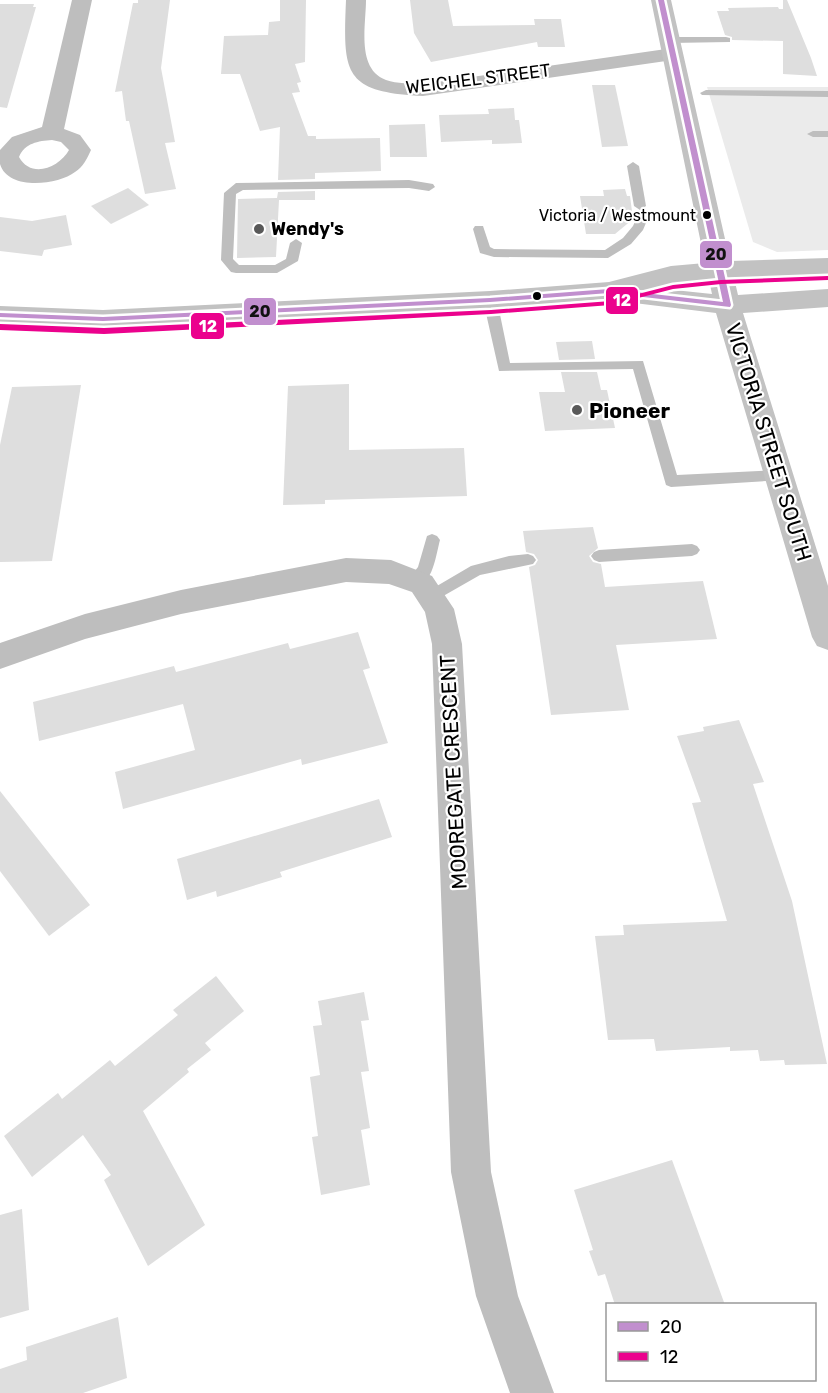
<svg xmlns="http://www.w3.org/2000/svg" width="828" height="1393" font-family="Rubik,sans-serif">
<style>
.green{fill:#ebebeb}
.building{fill:#dedede}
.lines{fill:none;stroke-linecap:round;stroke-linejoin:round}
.service{fill:#bebebe;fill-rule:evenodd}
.minor{fill:#bebebe;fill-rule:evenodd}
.secondary{fill:#c2c2c2;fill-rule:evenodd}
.bus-1-casing{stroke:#fff;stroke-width:5}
.bus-2-casing{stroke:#fff;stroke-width:5}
.bus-1{fill:#c18fce;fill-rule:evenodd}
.bus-2{fill:#eb028d;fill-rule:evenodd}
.bus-dot{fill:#000;stroke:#fff;stroke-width:2}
.poi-dot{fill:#595959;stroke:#fff;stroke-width:2}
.labels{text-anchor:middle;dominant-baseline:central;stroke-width:4.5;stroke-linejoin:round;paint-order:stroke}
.far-bus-label{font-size:16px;fill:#000;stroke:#fff;text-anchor:end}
.far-street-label{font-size:18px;fill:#000;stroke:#fff}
.far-poi-label{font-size:18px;font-weight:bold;fill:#000;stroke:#fff;text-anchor:start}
.poi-label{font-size:21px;font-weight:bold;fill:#000;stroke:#fff;text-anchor:start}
.street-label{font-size:21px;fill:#000;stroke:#fff}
.line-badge{stroke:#fff;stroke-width:2}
.badge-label{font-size:16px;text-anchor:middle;font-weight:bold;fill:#fff}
.pale-badge-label{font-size:16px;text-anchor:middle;font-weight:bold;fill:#111}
</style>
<rect width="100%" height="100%" fill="#fff"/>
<polygon class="green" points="707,87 828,87 828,250 777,252 753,242"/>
<g class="building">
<polygon points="138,0 170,0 161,68 175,142 165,143 176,189 145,194 129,121 126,121 122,91 115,92 133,3 138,3"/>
<polygon points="280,0 306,0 305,62 295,64 301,82 297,83 300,92 292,93 308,136 316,136 316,139 380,138 381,171 315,173 315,179 278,180 280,127 260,131 240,74 221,74 224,36 268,35 269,22 280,21"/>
<polygon points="410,0 448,0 453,26 535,25 534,19 561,19 565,47 538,47 537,42 431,62 414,33"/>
<polygon points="783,0 787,0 811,58 817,76 783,74 783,41 732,40 732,37 725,35 717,11 729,11 728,8 778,7 779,9 783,9"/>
<polygon points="0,4 34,4 33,7 36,7 7,108 0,107"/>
<polygon points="592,85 615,85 628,146 602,147"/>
<polygon points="514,108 515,120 519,120 522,143 492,144 492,140 441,142 439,115 489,114 488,109"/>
<polygon points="425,124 427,157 390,157 389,125"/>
<polygon points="128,188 149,205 111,224 91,206"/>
<polygon points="625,189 627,196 630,196 633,219 615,234 586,234 580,196 604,196 603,190"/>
<polygon points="315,191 315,200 279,200 276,257 237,258 238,199 277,198 278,192"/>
<polygon points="66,215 72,245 44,250 42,256 0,251 0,217 32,221"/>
<polygon points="592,341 595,359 559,360 556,342"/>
<polygon points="561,372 597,372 601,390 607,390 615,428 545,431 539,392 565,392"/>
<polygon points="349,384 349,450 464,448 467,496 325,500 325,504 283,505 288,386"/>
<polygon points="81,385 52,561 0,562 0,445 12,387"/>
<polygon points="593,527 598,548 589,556 593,562 601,564 605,587 703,581 717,639 616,645 629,710 551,715 529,567 535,565 538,560 534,554 526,552 523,531"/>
<polygon points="358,632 370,668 363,670 388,743 302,765 301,759 123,809 115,772 195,750 183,704 39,741 33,702 174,666 176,672 288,643 290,649"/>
<polygon points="739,720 764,782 753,784 792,901 827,1064 785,1065 784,1060 760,1061 758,1050 730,1051 730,1047 656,1051 654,1039 608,1040 595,936 624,935 623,925 727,921 692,803 701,802 677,736 704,731 703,727"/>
<polygon points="0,791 90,905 49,936 0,871"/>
<polygon points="379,799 392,837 280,872 282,877 217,897 216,891 187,900 177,859"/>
<polygon points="216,976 244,1011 205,1043 211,1050 187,1069 189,1072 143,1111 205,1225 148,1266 104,1180 111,1175 83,1135 32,1177 4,1136 58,1093 62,1099 110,1060 115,1066 178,1015 173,1010"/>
<polygon points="364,992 369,1020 361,1021 369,1071 361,1072 370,1128 361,1130 370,1185 321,1195 312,1137 318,1136 310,1077 320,1075 313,1026 322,1025 318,1001"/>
<polygon points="672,1160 725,1305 615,1305 605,1274 598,1276 589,1251 593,1250 574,1190"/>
<polygon points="22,1209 29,1310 0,1318 0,1215"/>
<polygon points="118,1317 127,1378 83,1393 0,1393 0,1369 27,1360 26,1347"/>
</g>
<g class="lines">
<g class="service">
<polygon points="726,37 730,38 730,42 670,43 665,40 670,37"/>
<polygon points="706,90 828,91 828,97 702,95 700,93"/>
<polygon points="828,131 828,137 813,137 807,134 813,131"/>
<polygon points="633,162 639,166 646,206 640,210 634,206 627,166"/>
<polygon points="409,180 433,184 435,187 429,191 409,188 243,190 236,194 233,259 239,265 275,265 286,259 290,243 296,239 302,243 298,261 277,273 236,273 231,272 221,260 224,193 236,183"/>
<polygon points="642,214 648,218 643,230 631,244 608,258 494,257 480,253 473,229 475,226 483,226 490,247 494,249 605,250 623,238 633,226 638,215"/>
<polygon points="490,296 497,300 510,363 643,361 677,475 778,470 783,472 785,476 783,480 671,487 666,485 633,369 499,371 483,300"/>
<path d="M432,534L437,536L440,540C436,554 432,593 410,585L407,581L418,567L427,536Z"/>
<polygon points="692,544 697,546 700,550 697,554 692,556 599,562 594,560 591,556 594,552 599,550"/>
<polygon points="528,554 533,556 536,560 533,564 480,575 431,603 425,601 423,597 425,593 471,566 509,556"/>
</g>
<g class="minor">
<path d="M72,0H92L64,129L80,135L91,150C87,159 83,167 75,172C58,185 8,191 0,164C0,160 0,154 0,150L12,137L42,127ZM52,140L61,142L69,150C59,168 31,179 19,157C25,143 38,141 52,140Z"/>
<path d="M346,0H366C366,25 356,69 386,80C397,84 411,83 423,84L673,48L680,50L683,54L680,58L673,60L423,96C343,92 343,73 346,0Z"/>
<polygon points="346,558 391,560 432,576 454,609 462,644 491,1172 518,1296 554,1393 510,1393 476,1296 451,1172 432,644 425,612 412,592 389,584 346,582 181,614 85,639 0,669 0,643 85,614 181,590"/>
</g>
<path class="secondary" d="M651,0H671L730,261L828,258V274L734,278L738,295L828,289V307L743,313L828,586V650L817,646L812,637L716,313L626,302L616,298L490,309L103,328L0,324V306L103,310L490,291L609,282L671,266L705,263ZM709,280L712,294L655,288Z"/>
<g class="bus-1-casing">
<polygon id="bus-1" points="658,0 664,0 731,305 730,307 609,293 490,302 103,321 0,317 0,313 103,317 490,298 609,289 723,302"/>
</g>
<g class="bus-2-casing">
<polygon id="bus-2" points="828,276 828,280 721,284 673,289 611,305 491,314 104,334 0,330 0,324 104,328 491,310 611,301 673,285 721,280"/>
</g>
<use href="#bus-1" class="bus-1"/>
<use href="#bus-2" class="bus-2"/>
</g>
<g class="bus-dot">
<circle cx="707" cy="215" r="5"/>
<circle cx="537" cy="296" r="5"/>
</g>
<g class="poi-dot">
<circle cx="259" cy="229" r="6"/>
<circle cx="577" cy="410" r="6"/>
</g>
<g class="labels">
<g class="far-bus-label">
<text x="696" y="215">Victoria / Westmount</text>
</g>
<g class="far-street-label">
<text transform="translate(478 79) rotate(-7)">WEICHEL STREET</text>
</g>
<g class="far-poi-label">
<text x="271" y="229">Wendy's</text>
</g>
<g class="poi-label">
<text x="589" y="410">Pioneer</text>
</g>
<g class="street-label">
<text transform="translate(769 442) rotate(73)">VICTORIA STREET SOUTH</text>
<text transform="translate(453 772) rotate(-93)">MOOREGATE CRESCENT</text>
</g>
</g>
<g class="line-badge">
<rect x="699" y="240" width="34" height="29" rx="6" fill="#c18fce"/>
<rect x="605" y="286" width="34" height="29" rx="6" fill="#eb028d"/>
<rect x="243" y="297" width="34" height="29" rx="6" fill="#c18fce"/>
<rect x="190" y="312" width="35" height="28" rx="6" fill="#eb028d"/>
</g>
<g class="badge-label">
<text x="622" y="306">12</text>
<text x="208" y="332">12</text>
</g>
<g class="pale-badge-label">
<text x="716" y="260">20</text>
<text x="260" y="317">20</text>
</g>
<rect x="606" y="1303" width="210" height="78" fill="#ffffff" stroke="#999999" stroke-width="1.5"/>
<rect x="618" y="1322" width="30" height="9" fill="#c18fce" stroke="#999999" stroke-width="1.5"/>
<text x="660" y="1333" font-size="18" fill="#000000">20</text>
<rect x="618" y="1352" width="30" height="9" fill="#eb028d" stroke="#999999" stroke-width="1.5"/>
<text x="660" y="1363" font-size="18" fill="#000000">12</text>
</svg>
